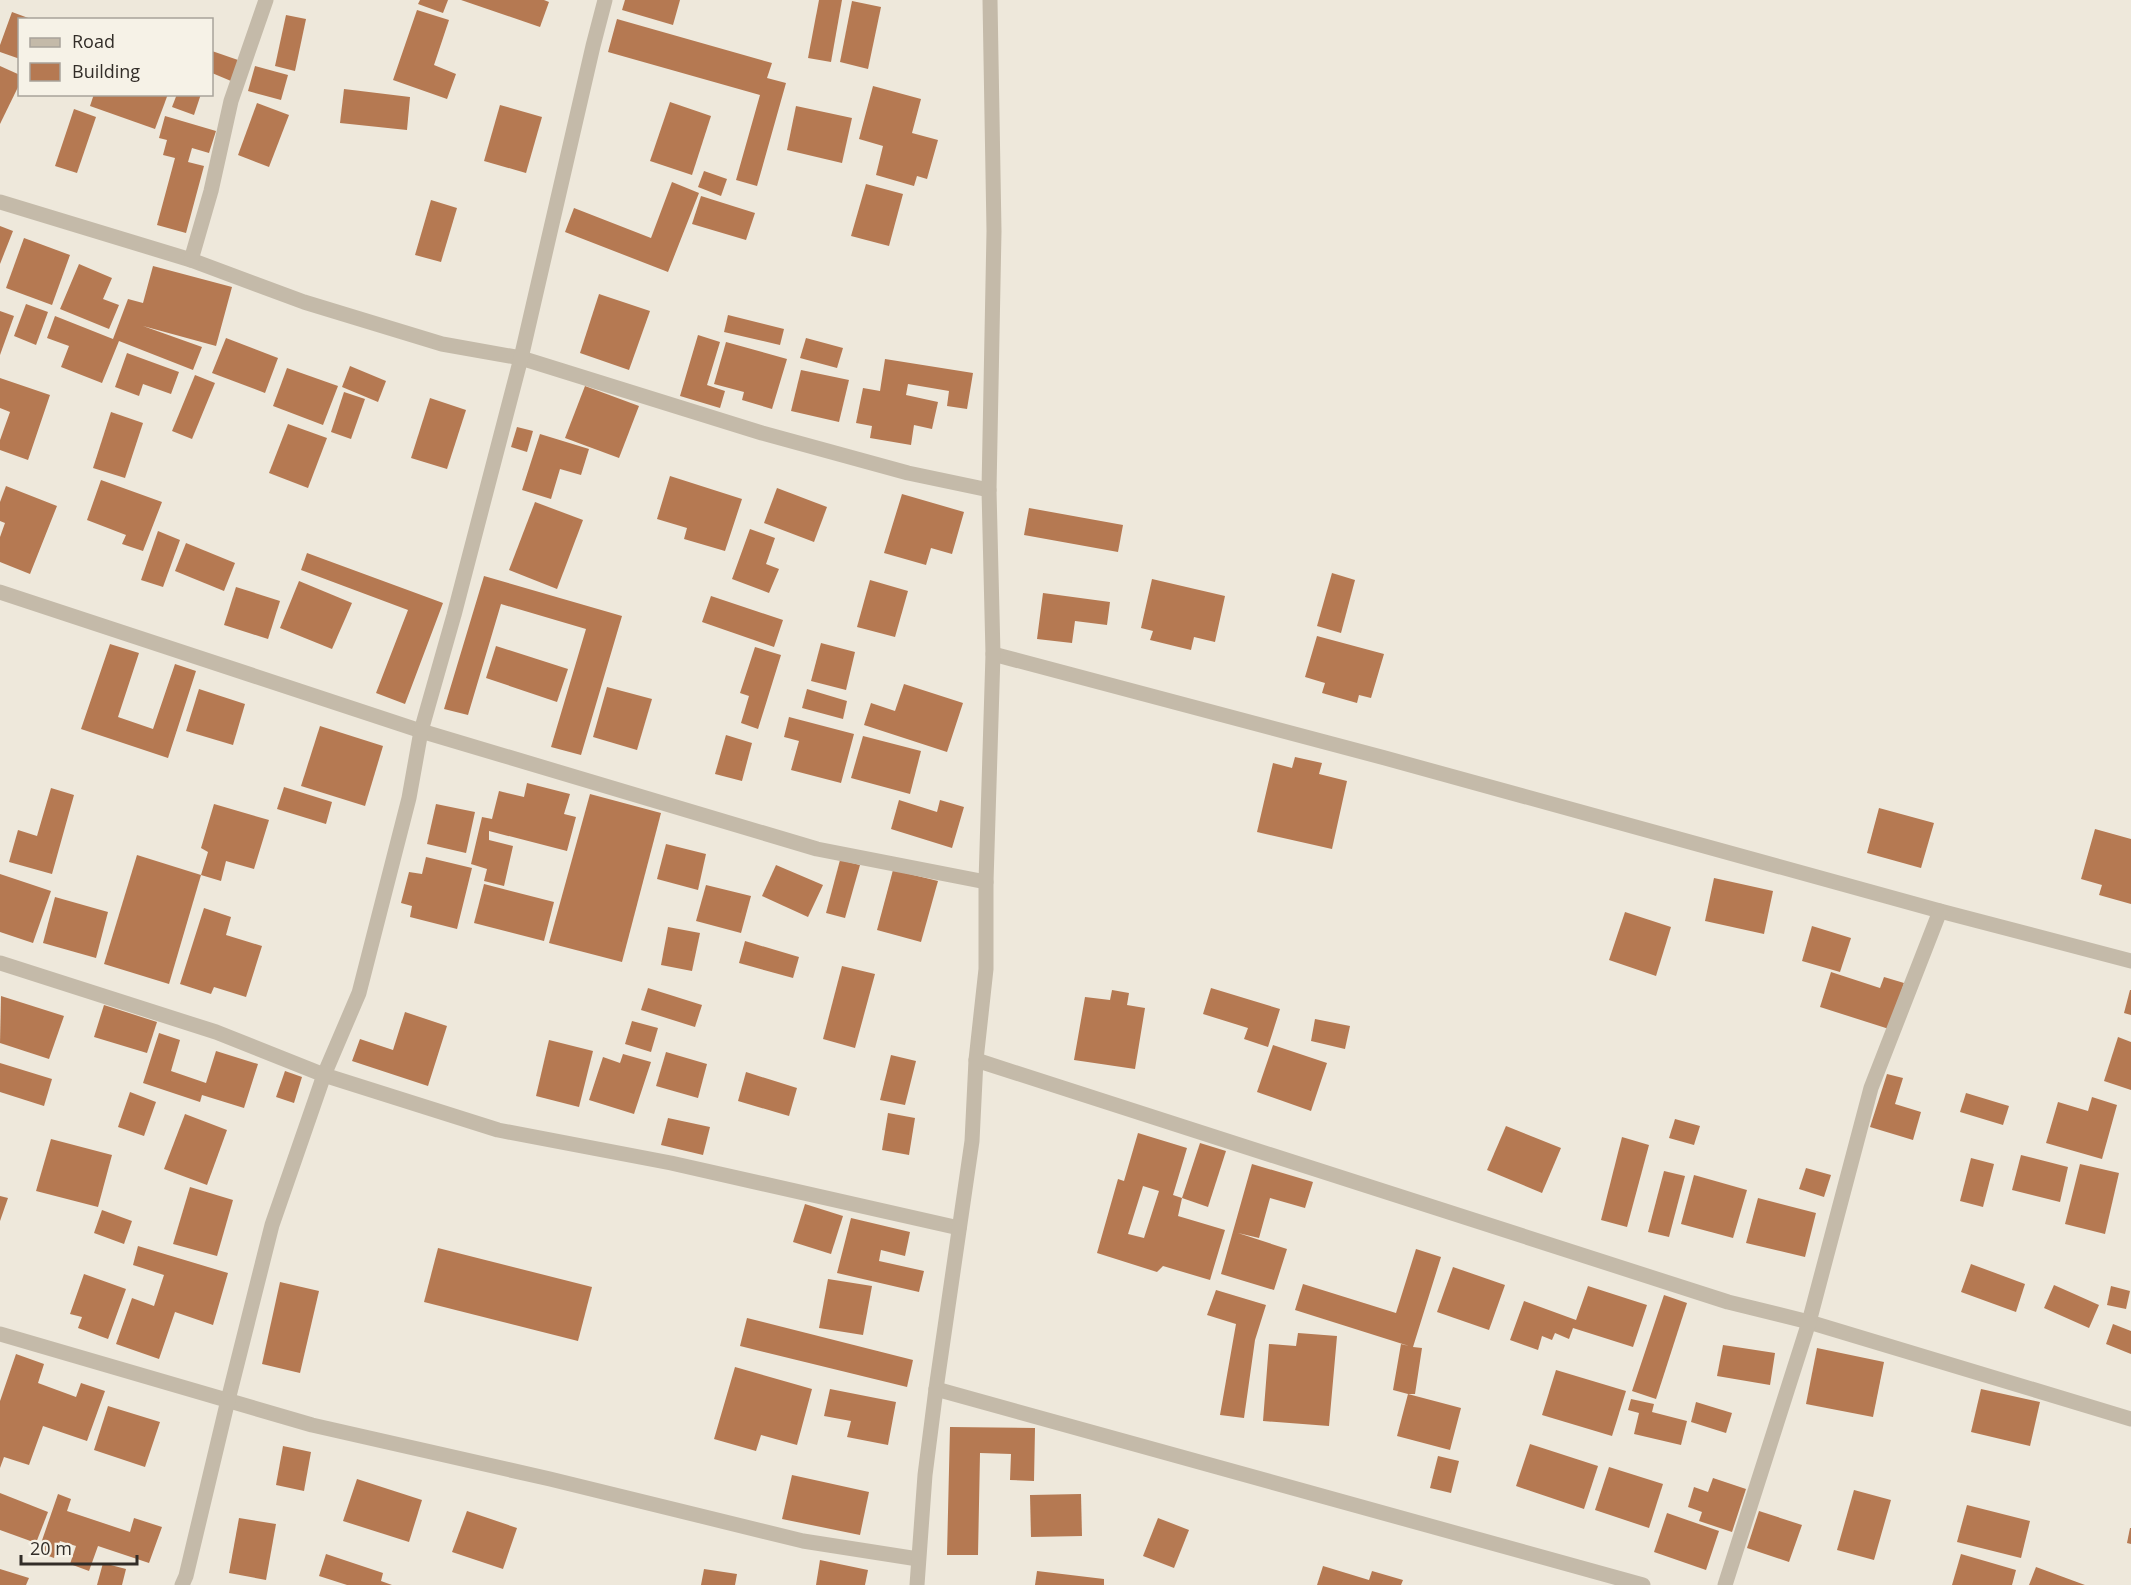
<svg xmlns="http://www.w3.org/2000/svg" width="2131" height="1585" font-family="'Open Sans',sans-serif">
<style>
.building{fill:#b57952;fill-rule:evenodd}
.lines{fill:none;stroke-linecap:round;stroke-linejoin:round}
.street{stroke:#c4baa9;stroke-width:15}
</style>
<rect width="100%" height="100%" fill="#eee8db"/>
<g class="building">
<polygon points="420,0 448,0 443,13 418,4"/>
<polygon points="461,0 544,0 549,2 540,27"/>
<polygon points="625,0 680,0 673,25 622,10"/>
<polygon points="819,0 842,0 831,62 808,58"/>
<polygon points="852,1 881,7 868,69 840,62"/>
<polygon points="417,10 449,20 434,65 456,74 447,99 393,80"/>
<polygon points="12,12 31,19 20,20 20,59 0,52 0,45"/>
<polygon points="286,15 306,19 295,71 275,66"/>
<polygon points="617,19 772,63 767,78 786,83 757,186 736,180 760,95 608,52"/>
<polygon points="212,51 238,60 231,81 212,73"/>
<polygon points="0,66 20,75 20,83 0,124"/>
<polygon points="255,66 288,75 281,100 248,91"/>
<polygon points="873,86 921,99 912,133 938,140 927,179 917,176 914,186 876,175 883,146 859,139"/>
<polygon points="344,89 410,97 407,130 340,123"/>
<polygon points="94,94 168,94 155,129 90,106"/>
<polygon points="177,94 201,94 194,115 172,107"/>
<polygon points="670,102 711,116 692,175 650,161"/>
<polygon points="257,103 289,115 269,167 238,155"/>
<polygon points="500,105 542,117 526,173 484,161"/>
<polygon points="796,106 852,118 842,163 787,150"/>
<polygon points="74,109 96,117 77,173 55,166"/>
<polygon points="165,116 216,131 209,153 192,148 188,162 204,166 186,233 157,225 175,158 163,155 167,140 159,138"/>
<polygon points="704,171 727,179 721,196 698,187"/>
<polygon points="672,182 699,193 668,272 565,232 574,208 651,238"/>
<polygon points="866,184 903,194 889,246 851,236"/>
<polygon points="701,196 755,213 746,240 692,224"/>
<polygon points="431,200 457,208 441,262 415,255"/>
<polygon points="0,226 13,231 0,264"/>
<polygon points="24,238 70,255 52,305 6,288"/>
<polygon points="79,264 112,278 103,299 119,305 109,329 60,309"/>
<polygon points="153,266 232,287 216,346 143,326 202,347 193,370 119,341 102,383 61,367 69,346 47,338 55,316 113,339 128,299 143,303"/>
<polygon points="599,294 650,311 629,370 580,353"/>
<polygon points="26,304 48,312 36,345 14,336"/>
<polygon points="0,311 14,316 0,355"/>
<polygon points="728,315 784,329 780,345 724,332"/>
<polygon points="698,335 720,342 707,385 725,391 720,408 680,396"/>
<polygon points="226,338 278,358 265,393 212,373"/>
<polygon points="806,338 843,348 837,368 800,358"/>
<polygon points="726,342 787,359 772,409 742,400 744,392 714,384"/>
<polygon points="127,353 179,372 171,394 143,384 139,396 115,387"/>
<polygon points="885,359 973,373 967,409 947,406 949,391 908,384 906,395 938,402 932,429 914,425 911,445 870,438 872,426 856,423 863,388 880,391"/>
<polygon points="350,366 386,381 378,402 342,387"/>
<polygon points="287,368 338,386 323,425 273,406"/>
<polygon points="801,370 849,380 839,422 791,411"/>
<polygon points="195,375 215,383 192,439 172,431"/>
<polygon points="0,378 50,395 28,460 0,450 0,440 10,412 0,408"/>
<polygon points="585,386 639,406 619,458 565,438"/>
<polygon points="344,392 365,399 351,439 331,432"/>
<polygon points="430,398 466,410 447,469 411,458"/>
<polygon points="111,412 143,423 125,478 93,468"/>
<polygon points="288,424 327,438 308,488 269,473"/>
<polygon points="517,427 533,431 527,452 511,447"/>
<polygon points="540,434 589,449 581,475 560,469 551,499 522,490"/>
<polygon points="670,476 742,499 725,551 684,539 687,528 657,519"/>
<polygon points="101,480 162,502 143,551 122,544 126,535 87,520"/>
<polygon points="6,486 57,506 30,574 0,562 0,537 5,523 0,521 0,502"/>
<polygon points="777,488 827,507 814,542 764,523"/>
<polygon points="902,494 964,512 952,554 931,548 926,565 884,553"/>
<polygon points="535,502 583,520 557,589 509,570"/>
<polygon points="1029,508 1123,525 1118,552 1024,535"/>
<polygon points="750,529 775,538 766,564 779,569 769,593 732,579"/>
<polygon points="158,531 180,540 163,587 141,580"/>
<polygon points="186,543 235,563 224,591 175,571"/>
<polygon points="307,553 443,603 405,704 376,693 408,610 301,570"/>
<polygon points="1332,573 1355,580 1341,633 1317,626"/>
<polygon points="484,576 622,616 581,755 551,747 586,629 501,604 468,715 444,709"/>
<polygon points="1152,579 1225,596 1215,642 1194,637 1191,650 1150,640 1153,631 1141,628"/>
<polygon points="870,580 908,591 895,637 857,627"/>
<polygon points="299,581 352,603 332,649 280,628"/>
<polygon points="236,587 280,601 268,639 224,625"/>
<polygon points="1043,593 1110,602 1107,625 1075,621 1072,643 1037,639"/>
<polygon points="711,596 783,620 774,647 702,622"/>
<polygon points="1317,636 1384,654 1371,698 1359,695 1357,703 1322,693 1325,683 1305,677"/>
<polygon points="821,643 855,652 846,690 811,681"/>
<polygon points="110,644 139,653 118,717 153,729 175,664 196,671 168,758 81,729"/>
<polygon points="496,646 568,669 557,702 486,678"/>
<polygon points="755,647 781,655 758,729 741,723 749,696 740,693"/>
<polygon points="904,684 963,703 947,752 864,725 871,703 895,711"/>
<polygon points="607,687 652,699 637,750 593,737"/>
<polygon points="199,689 245,704 233,745 186,731"/>
<polygon points="807,689 847,701 843,719 802,708"/>
<polygon points="789,717 854,734 841,783 791,770 799,741 784,737"/>
<polygon points="320,726 383,746 365,806 301,786"/>
<polygon points="726,735 752,743 742,781 715,774"/>
<polygon points="863,736 921,751 910,794 851,778"/>
<polygon points="1295,757 1322,763 1319,774 1347,781 1332,849 1257,832 1273,763 1292,768"/>
<polygon points="527,783 570,794 564,814 576,817 567,851 489,831 489,840 513,846 504,886 484,881 487,869 471,864 482,817 492,819 499,791 524,797"/>
<polygon points="284,787 332,802 326,824 277,809"/>
<polygon points="51,788 74,795 52,874 9,862 18,830 37,836"/>
<polygon points="590,794 661,813 622,962 549,943"/>
<polygon points="899,800 937,812 940,800 964,807 952,848 891,829"/>
<polygon points="214,804 269,820 254,869 226,861 221,881 201,875 208,852 201,848"/>
<polygon points="436,804 475,812 466,853 427,844"/>
<polygon points="1879,808 1934,823 1921,868 1867,853"/>
<polygon points="2095,829 2131,839 2131,904 2099,895 2102,885 2081,879"/>
<polygon points="666,844 706,854 698,890 657,879"/>
<polygon points="137,855 201,875 169,984 104,964"/>
<polygon points="426,857 472,868 457,929 410,917 412,906 401,903 409,872 422,874"/>
<polygon points="840,860 860,865 845,918 826,913"/>
<polygon points="776,865 823,885 808,917 762,896"/>
<polygon points="893,870 938,881 921,942 877,930"/>
<polygon points="0,874 51,891 33,943 0,932"/>
<polygon points="1714,878 1773,891 1764,934 1705,921"/>
<polygon points="484,884 554,902 544,941 474,923"/>
<polygon points="706,885 751,896 741,933 696,921"/>
<polygon points="55,897 108,912 96,958 43,943"/>
<polygon points="204,908 231,917 226,935 262,946 246,997 214,987 211,994 180,984"/>
<polygon points="1625,912 1671,927 1656,976 1609,960"/>
<polygon points="1812,926 1851,938 1840,972 1802,961"/>
<polygon points="668,927 700,933 692,971 661,965"/>
<polygon points="745,941 799,957 793,978 739,963"/>
<polygon points="842,966 875,974 855,1048 823,1039"/>
<polygon points="1831,972 1880,988 1884,977 1904,983 1889,1029 1820,1007"/>
<polygon points="648,988 702,1005 695,1027 641,1010"/>
<polygon points="1211,988 1280,1009 1268,1047 1244,1039 1248,1028 1203,1014"/>
<polygon points="1112,990 1129,993 1127,1005 1145,1008 1135,1069 1074,1060 1085,997 1110,1000"/>
<polygon points="2130,990 2131,990 2131,1015 2124,1013"/>
<polygon points="1,996 64,1016 49,1059 0,1043"/>
<polygon points="104,1005 157,1022 147,1053 94,1037"/>
<polygon points="405,1012 447,1026 428,1086 352,1061 360,1039 393,1050"/>
<polygon points="1315,1019 1350,1026 1345,1049 1311,1041"/>
<polygon points="632,1021 658,1028 651,1052 625,1044"/>
<polygon points="159,1033 180,1040 171,1071 206,1083 216,1051 258,1064 244,1108 202,1095 200,1102 143,1083"/>
<polygon points="2118,1037 2131,1042 2131,1090 2104,1081"/>
<polygon points="549,1040 593,1051 579,1107 536,1096"/>
<polygon points="1273,1045 1327,1063 1311,1111 1257,1092"/>
<polygon points="666,1052 707,1064 698,1098 656,1086"/>
<polygon points="623,1054 651,1062 634,1114 589,1100 603,1057 620,1063"/>
<polygon points="891,1055 916,1061 905,1105 880,1100"/>
<polygon points="0,1063 52,1079 44,1106 0,1092"/>
<polygon points="285,1071 302,1077 294,1103 276,1097"/>
<polygon points="746,1072 797,1088 789,1116 738,1101"/>
<polygon points="1887,1074 1903,1078 1895,1104 1921,1112 1913,1140 1870,1127"/>
<polygon points="130,1092 156,1102 144,1136 118,1127"/>
<polygon points="1966,1093 2009,1106 2003,1125 1960,1112"/>
<polygon points="2092,1097 2117,1105 2102,1159 2046,1143 2058,1102 2088,1111"/>
<polygon points="888,1113 915,1118 909,1155 882,1150"/>
<polygon points="185,1114 227,1130 207,1185 164,1169"/>
<polygon points="668,1118 710,1127 703,1155 661,1145"/>
<polygon points="1675,1119 1700,1126 1694,1145 1669,1138"/>
<polygon points="1506,1126 1561,1148 1542,1193 1487,1170"/>
<path d="M1138,1133L1187,1148L1173,1195L1182,1198L1178,1216L1225,1230L1210,1280L1163,1266L1157,1272L1097,1253L1118,1179L1124,1181ZM1143,1186L1159,1191L1144,1238L1128,1234Z"/>
<polygon points="1622,1137 1649,1145 1627,1227 1601,1220"/>
<polygon points="51,1139 112,1155 98,1207 36,1191"/>
<polygon points="1200,1143 1226,1151 1208,1207 1182,1198"/>
<polygon points="2021,1155 2068,1167 2060,1202 2012,1190"/>
<polygon points="1971,1158 1994,1164 1983,1207 1960,1201"/>
<polygon points="1252,1164 1313,1182 1305,1208 1270,1198 1259,1238 1238,1233 1287,1249 1274,1290 1221,1274"/>
<polygon points="2080,1164 2119,1173 2105,1234 2065,1224"/>
<polygon points="1806,1168 1831,1175 1824,1197 1799,1189"/>
<polygon points="1664,1171 1685,1176 1669,1237 1648,1232"/>
<polygon points="1694,1175 1747,1190 1733,1238 1681,1224"/>
<polygon points="190,1187 233,1200 217,1256 173,1244"/>
<polygon points="0,1196 8,1198 0,1221"/>
<polygon points="1758,1198 1816,1213 1805,1257 1746,1243"/>
<polygon points="805,1204 843,1216 831,1254 793,1242"/>
<polygon points="102,1210 132,1221 124,1244 94,1233"/>
<polygon points="851,1218 910,1232 905,1256 881,1250 879,1261 924,1271 919,1292 837,1273"/>
<polygon points="138,1246 228,1273 213,1325 175,1312 159,1359 116,1344 132,1298 154,1306 164,1275 133,1265"/>
<polygon points="438,1248 592,1287 578,1341 424,1302"/>
<polygon points="1416,1249 1441,1257 1413,1347 1422,1348 1415,1394 1408,1394 1461,1408 1450,1450 1397,1436 1408,1394 1393,1390 1401,1344 1409,1346 1295,1310 1303,1284 1396,1313"/>
<polygon points="1971,1264 2025,1284 2016,1312 1961,1292"/>
<polygon points="1453,1267 1505,1285 1489,1330 1437,1312"/>
<polygon points="84,1274 126,1289 108,1339 78,1328 82,1317 70,1314"/>
<polygon points="828,1279 872,1286 863,1335 819,1328"/>
<polygon points="280,1282 319,1291 300,1373 262,1364"/>
<polygon points="2054,1285 2099,1305 2089,1328 2044,1308"/>
<polygon points="1588,1286 1647,1305 1633,1347 1573,1328 1569,1339 1555,1333 1552,1340 1542,1336 1538,1350 1510,1340 1524,1301 1576,1320"/>
<polygon points="2111,1286 2130,1291 2126,1309 2107,1305"/>
<polygon points="1216,1290 1266,1305 1255,1340 1244,1418 1220,1415 1236,1324 1207,1315"/>
<polygon points="1664,1295 1687,1303 1656,1399 1632,1391"/>
<polygon points="747,1318 913,1360 907,1387 740,1346"/>
<polygon points="2113,1324 2131,1331 2131,1354 2106,1344"/>
<polygon points="1298,1333 1337,1336 1329,1426 1263,1421 1269,1344 1296,1346"/>
<polygon points="1723,1345 1775,1353 1770,1385 1717,1376"/>
<polygon points="1817,1348 1884,1362 1873,1417 1806,1404"/>
<polygon points="16,1354 44,1364 38,1383 76,1397 81,1383 105,1391 87,1441 43,1426 29,1465 4,1457 0,1468 0,1401"/>
<polygon points="735,1367 812,1389 797,1445 761,1435 756,1451 714,1439"/>
<polygon points="1556,1370 1626,1391 1612,1436 1542,1415"/>
<polygon points="830,1389 896,1402 888,1445 847,1437 851,1421 824,1416"/>
<polygon points="1981,1389 2040,1402 2030,1446 1971,1432"/>
<polygon points="1631,1399 1654,1404 1652,1412 1687,1421 1681,1445 1634,1434 1639,1413 1628,1410"/>
<polygon points="1696,1402 1732,1413 1726,1433 1691,1422"/>
<polygon points="108,1406 160,1422 145,1467 94,1450"/>
<polygon points="950,1427 1035,1428 1034,1481 1010,1480 1011,1454 980,1453 978,1555 947,1555"/>
<polygon points="1530,1444 1598,1466 1584,1509 1516,1486"/>
<polygon points="283,1446 311,1452 304,1491 276,1485"/>
<polygon points="1438,1456 1459,1461 1451,1493 1430,1488"/>
<polygon points="1609,1467 1663,1484 1649,1528 1595,1510"/>
<polygon points="792,1475 869,1492 860,1535 782,1519"/>
<polygon points="1713,1478 1746,1489 1732,1532 1699,1521 1702,1512 1688,1507 1694,1487 1708,1492"/>
<polygon points="357,1479 422,1500 409,1542 343,1521"/>
<polygon points="1854,1490 1891,1500 1874,1560 1837,1550"/>
<polygon points="0,1493 48,1512 36,1543 0,1530"/>
<polygon points="58,1494 71,1499 67,1511 130,1532 134,1518 162,1527 149,1563 98,1546 89,1571 70,1564 76,1546 60,1541 54,1558 38,1552"/>
<polygon points="1081,1494 1082,1536 1031,1537 1030,1495"/>
<polygon points="1967,1505 2030,1521 2021,1558 1957,1542"/>
<polygon points="467,1511 517,1528 503,1569 452,1552"/>
<polygon points="1759,1511 1802,1525 1789,1562 1747,1548"/>
<polygon points="1667,1513 1719,1531 1706,1570 1654,1552"/>
<polygon points="239,1518 276,1524 266,1580 229,1573"/>
<polygon points="1158,1518 1189,1530 1174,1568 1143,1556"/>
<polygon points="2130,1528 2131,1528 2131,1544 2127,1543"/>
<polygon points="326,1554 383,1573 381,1581 392,1585 347,1585 319,1576"/>
<polygon points="1961,1554 2016,1570 2012,1585 1952,1585"/>
<polygon points="820,1560 868,1570 865,1585 816,1585"/>
<polygon points="103,1563 126,1569 122,1585 97,1585"/>
<polygon points="1323,1566 1369,1580 1372,1571 1403,1580 1401,1585 1317,1585"/>
<polygon points="2036,1567 2085,1585 2029,1585"/>
<polygon points="0,1569 29,1578 26,1585 0,1585"/>
<polygon points="704,1569 737,1574 735,1585 701,1585"/>
<polygon points="1037,1571 1104,1579 1104,1585 1035,1585"/>
</g>
<g class="lines">
<g class="street">
<polyline points="0,202 191,260 304,302 442,344 521,358 762,433 908,473 989,490"/>
<polyline points="191,260 211,191 231,101 266,0"/>
<polyline points="0,592 421,731 817,849 986,882"/>
<polyline points="993,654 1385,758 1940,911 2131,961"/>
<polyline points="0,963 216,1032 324,1075 498,1130 671,1163 959,1228"/>
<polyline points="976,1060 1728,1302 1809,1322 2131,1419"/>
<polyline points="0,1334 312,1425 550,1479 803,1541 918,1559"/>
<polyline points="936,1389 1643,1585"/>
<polyline points="182,1585 186,1576 228,1400 272,1225 324,1075 359,993 409,798 421,731 454,615 521,358 593,46 605,0"/>
<polyline points="917,1585 925,1475 936,1389 972,1141 976,1060 986,969 986,882 993,654 989,490 994,231 990,0"/>
<polyline points="1725,1585 1809,1322 1871,1088 1940,911"/>
</g>
</g>
<rect x="18" y="18" width="195" height="78" fill="#f6f2e7" stroke="#a8a39b" stroke-width="1.5"/>
<rect x="30" y="38" width="30" height="9" fill="#c4baa9" stroke="#a8a39b" stroke-width="1.5"/>
<text x="72" y="48" font-size="18" fill="#322d28">Road</text>
<rect x="30" y="63" width="30" height="18" fill="#b57952" stroke="#a8a39b" stroke-width="1.5"/>
<text x="72" y="78" font-size="18" fill="#322d28">Building</text>
<path d="M21 1555v9h116v-9" fill="none" stroke="#322d28" stroke-width="3"/>
<text x="30" y="1555" font-size="18" fill="#322d28" stroke="#f6f2e7" stroke-width="4.5" paint-order="stroke">20 m</text>
</svg>
